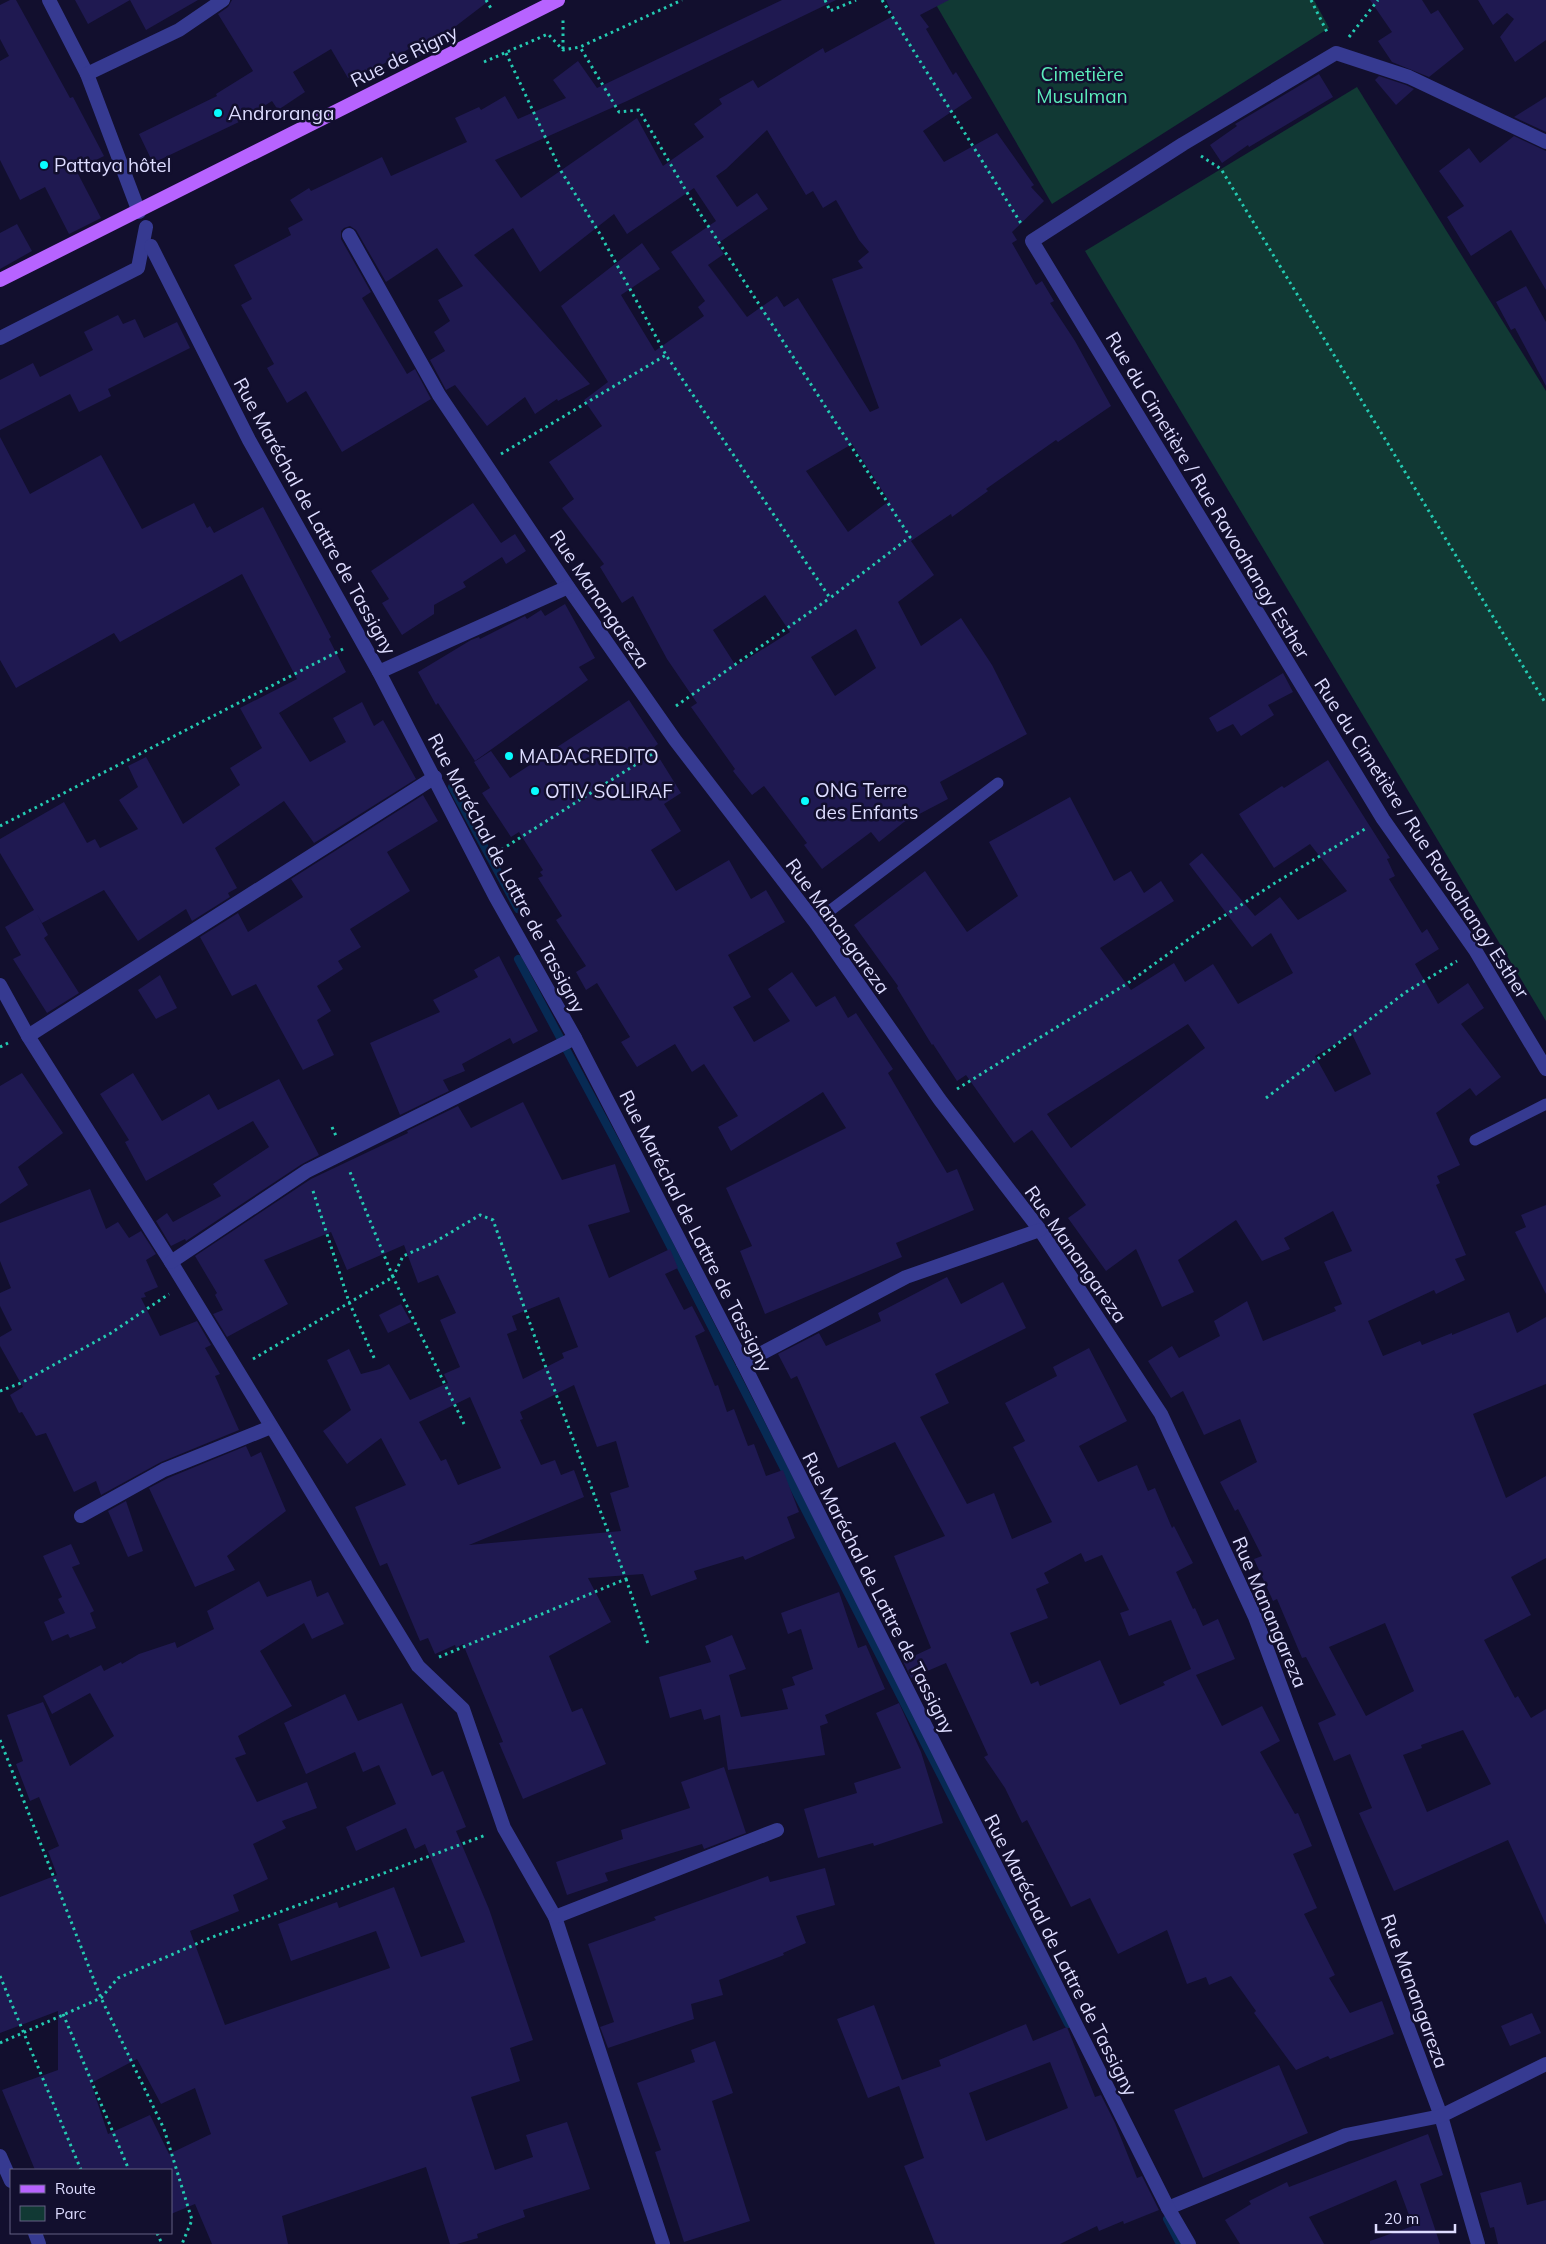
<svg xmlns="http://www.w3.org/2000/svg" width="1546" height="2244" font-family="Mulish,sans-serif">
<style>
.green{fill:#113934}
.lines{fill:none;stroke-linecap:round;stroke-linejoin:round}
.stream{stroke:#072a54;stroke-width:8}
.building{fill:#1f1951;fill-rule:evenodd}
.path{stroke:#24cbb2;stroke-width:3;stroke-dasharray:2.5 4;stroke-linecap:butt}
.service{stroke:#363a91;stroke-width:11}
.minor{stroke:#363a91;stroke-width:14}
.tertiary{stroke:#363a91;stroke-width:14}
.primary{stroke:#b763ff;stroke-width:14}
.poi-dot{fill:#08fcff;stroke:#120f2e;stroke-width:2}
.labels{text-anchor:middle;dominant-baseline:central;stroke-width:5;stroke-linejoin:round;paint-order:stroke}
.street-label{font-size:19px;fill:#dddcff;stroke:#120f2e}
.park-label{font-size:19px;fill:#5becbb;stroke:#120f2e}
.poi-label{font-size:19px;fill:#dddcff;stroke:#120f2e;text-anchor:start}
</style>
<rect width="100%" height="100%" fill="#120f2e"/>
<g class="green">
<polygon points="940,0 1314,0 1329,28 1052,204 935,3"/>
<polygon points="1357,87 1546,391 1546,1021 1085,251"/>
</g>
<g class="lines">
<g class="stream">
<polyline points="452,787 518,909"/>
<polyline points="518,959 642,1191 1068,2024"/>
<polyline points="1167,2219 1180,2244"/>
</g>
</g>
<g class="building">
<polygon points="10,0 16,0 70,98 73,97 104,156 76,170 101,218 69,234 45,187 20,200 0,160 0,61 9,56 0,39 0,5"/>
<polygon points="75,0 130,0 88,24"/>
<polygon points="130,0 198,0 146,30"/>
<polygon points="232,0 490,0 435,42 437,46 418,57 412,47 358,79 355,74 348,78 331,49 293,72 305,92 278,110 272,101 239,122 153,163 139,134 217,96 216,94 253,71 218,14 228,7"/>
<path d="M782,0H836L627,101L495,160L521,198L637,118L663,166L704,137L694,124L722,104L719,99L753,80L758,88L823,48L825,53L893,16L886,0H949L920,15L929,27L926,29L953,75L956,72L972,98L923,131L944,162L997,133L1034,185L1031,187L1044,201L1012,232L1017,240L1012,243L1036,285L1042,281L1054,301L1050,303L1075,341L1111,406L1058,442L1056,440L986,489L988,491L952,517L951,514L911,541L934,575L898,602L921,646L961,618L992,665L1027,734L940,782L948,799L904,822L879,842L871,832L822,869L804,845L807,843L764,786L752,795L733,771L735,769L691,707L697,703L667,659L633,596L622,603L600,567L604,564L562,508L574,499L549,462L602,426L584,400L608,382L561,306L642,243L660,269L621,295L655,351L704,316L698,307L705,301L671,252L716,221L694,188L627,234L614,214L540,272L513,228L474,255L590,384L558,401L557,399L535,414L525,397L487,426L455,385L446,390L430,360L445,351L434,332L450,321L438,300L463,286L437,248L386,282L356,230L350,226L344,228L341,231V239L371,292L362,298L407,374L415,369L431,399L342,452L306,391L287,403L267,368L274,364L241,305L252,299L234,265L291,235L288,228L303,220L290,200L309,188L311,191L382,157L391,176L467,142L455,118L479,107L481,110L505,96L518,119L566,98L553,80L578,61L597,88ZM767,130L806,195L813,191L823,208L836,200L859,240L869,252L858,261L863,268L832,279L879,408L870,412L798,298L784,307L777,296L747,317L708,265L724,254L717,244L768,209L757,193L737,207L716,176L726,169ZM852,444L889,501L848,532L806,471ZM765,595L790,632L736,666L713,630ZM856,629L876,668L835,696L811,657Z"/>
<polygon points="1370,0 1422,0 1431,14 1438,10 1464,49 1429,77 1392,62 1378,41 1392,32"/>
<polygon points="1478,0 1546,0 1546,40 1515,62 1500,37 1514,19 1507,13 1493,25"/>
<polygon points="1319,74 1333,97 1249,147 1248,145 1222,163 1210,145 1237,126 1235,124"/>
<polygon points="1379,76 1406,85 1414,89 1396,105 1375,80"/>
<polygon points="1546,97 1546,132 1514,117"/>
<polygon points="1514,136 1546,151 1546,290 1511,230 1471,256 1447,217 1464,206 1439,171 1469,148 1480,163"/>
<polygon points="17,224 32,251 0,269 0,233"/>
<polygon points="1526,286 1546,322 1546,386 1515,328 1511,330 1496,302"/>
<polygon points="118,315 123,324 135,319 144,338 177,322 190,348 108,389 111,396 79,412 70,394 0,430 0,380 33,363 40,377 93,350 84,332"/>
<polygon points="0,437 30,494 101,455 142,529 194,503 207,528 210,526 214,533 263,507 331,637 329,639 346,672 279,713 310,762 346,742 333,718 362,702 374,726 383,720 416,779 314,843 284,801 215,848 237,888 228,893 230,897 192,921 186,909 138,941 104,890 42,923 37,914 48,935 44,938 79,993 47,1013 13,959 21,955 5,927 34,910 0,853 0,839 64,802 87,843 95,839 100,848 138,829 119,800 138,787 128,766 146,757 183,824 240,785 230,768 262,748 240,708 297,679 242,574 120,642 114,633 16,688 0,660"/>
<polygon points="473,503 501,543 515,534 526,551 506,564 502,557 463,582 466,587 434,605 434,614 402,635 382,603 389,599 371,571"/>
<polygon points="565,604 595,658 579,667 588,680 475,761 438,703 436,705 418,672 471,640 479,637 480,639 525,616 527,619 541,610 545,616"/>
<polygon points="1283,673 1293,692 1268,705 1274,715 1241,736 1233,724 1217,732 1209,718"/>
<polygon points="629,700 658,744 653,748 681,793 664,804 681,831 651,850 676,891 729,860 751,899 766,890 785,922 728,955 751,997 733,1007 754,1042 790,1021 768,989 792,972 816,1007 835,996 848,1018 856,1013 893,1069 888,1073 947,1173 957,1169 974,1210 896,1243 902,1257 765,1314 740,1251 752,1246 726,1188 846,1128 823,1092 731,1151 718,1127 738,1116 704,1064 692,1072 675,1044 637,1067 621,1042 630,1037 597,983 586,990 576,972 586,966 556,920 562,916 538,878 543,876 540,872 543,870 519,832 511,837 482,793 490,788 474,762 491,751 510,778"/>
<path d="M1328,760L1390,858L1387,859L1395,876L1389,879L1422,933L1427,929L1439,949L1415,964L1438,1004L1468,983L1484,1008L1461,1024L1501,1077L1476,1096L1470,1088L1436,1113L1460,1165L1437,1176L1440,1183L1436,1185L1466,1255L1455,1259L1465,1280L1436,1294L1434,1290L1368,1321L1383,1356L1420,1341L1422,1345L1452,1333V1335L1509,1312L1517,1333L1546,1317V1384L1473,1414L1506,1498L1546,1476V1558L1511,1577L1531,1615L1484,1640L1515,1698L1518,1696L1531,1718L1546,1709V1925L1508,1840L1394,1891L1359,1813L1372,1808L1350,1754L1334,1761L1318,1723L1336,1715L1306,1657L1302,1658L1277,1599L1273,1601L1254,1559L1262,1556L1238,1509L1235,1511L1220,1482L1257,1462L1240,1419L1204,1435L1183,1391L1171,1398L1148,1361L1172,1346L1179,1358L1220,1336L1214,1321L1247,1301L1263,1341L1336,1311L1334,1307L1342,1304L1324,1262L1352,1251L1333,1211L1284,1238L1290,1249L1262,1261L1236,1220L1178,1260L1194,1292L1162,1307L1136,1249L1106,1271L1068,1218L1086,1205L1032,1130L1014,1143L966,1075L957,1081L933,1044L932,1045L897,988L898,986L854,925L925,871L967,932L1018,896L989,842L1070,797L1114,881L1131,871L1144,893L1161,881L1174,901L1100,948L1131,990L1174,963L1185,982L1213,964L1238,1004L1293,973L1271,933L1252,947L1189,864L1202,853L1255,916L1280,897L1298,920L1347,891L1310,844L1274,868L1239,814L1282,786L1284,788ZM1188,1024L1205,1048L1071,1148L1047,1114ZM1352,1034L1371,1074L1335,1092L1315,1056ZM1385,1623L1414,1691L1366,1716L1329,1647ZM1463,1730L1491,1784L1427,1812L1403,1755L1422,1748L1421,1745Z"/>
<polygon points="423,795 438,821 387,852 410,891 350,929 361,947 338,961 343,969 317,986 331,1011 317,1020 334,1055 303,1070 256,984 232,996 200,937 238,913 248,932 303,897 291,879"/>
<polygon points="499,956 538,1031 513,1044 510,1038 462,1064 465,1071 443,1080 449,1091 400,1115 370,1043 440,1012 433,1000 478,977 474,970"/>
<polygon points="160,975 177,1008 156,1019 138,990"/>
<polygon points="22,1073 63,1133 18,1167 28,1185 0,1204 0,1086"/>
<polygon points="133,1073 162,1121 209,1094 218,1110 279,1079 319,1155 302,1164 186,1241 185,1239 171,1246 156,1221 167,1213 173,1222 221,1196 213,1184 269,1147 253,1121 146,1181 125,1142 129,1140 100,1094"/>
<path d="M523,1102L562,1180L615,1164L630,1212L588,1225L609,1278L670,1249L678,1268L665,1274L684,1310L692,1306L705,1331L695,1336L715,1386L718,1385L727,1412L734,1409L748,1446L754,1444L766,1476L783,1470L799,1512L787,1517L795,1538L745,1560L743,1556L694,1571L697,1579L651,1596L643,1574L588,1578L611,1622L549,1656L572,1712L582,1708L606,1764L523,1799L499,1743L503,1742L463,1644L456,1648L455,1645L435,1654L428,1638L420,1641L387,1563L380,1566L355,1507L406,1485L381,1438L347,1464L323,1431L351,1410L327,1360L349,1349L361,1374L380,1369L389,1364L410,1400L448,1383L444,1374L460,1367L440,1320L456,1313L438,1275L418,1283L404,1245L347,1270L331,1232L264,1260L288,1304L227,1337L213,1314L223,1310L215,1295L217,1293L195,1256L311,1179L408,1133L407,1131L458,1106L471,1128ZM559,1297L578,1347L562,1353L564,1358L523,1379L507,1334L517,1330L512,1316ZM574,1385L597,1447L616,1441L629,1487L610,1493L621,1531L469,1545L584,1497L574,1470L561,1475L555,1460L541,1465L520,1420L523,1419L520,1412ZM470,1397L501,1468L458,1485L446,1459L441,1461L419,1422Z"/>
<polygon points="90,1189 106,1229 118,1222 129,1238 141,1231 156,1254 146,1260 158,1287 144,1293 146,1297 141,1298 160,1336 197,1321 211,1345 205,1348 220,1374 215,1376 239,1430 161,1462 101,1495 96,1481 74,1492 46,1433 36,1436 22,1412 19,1413 10,1395 23,1387 0,1346 0,1337 12,1330 0,1306 0,1293 11,1288 0,1261 0,1223"/>
<polygon points="1546,1205 1546,1294 1515,1232 1526,1227 1521,1215"/>
<path d="M947,1277L961,1304L1003,1282L1026,1328L935,1374L949,1403L920,1417L967,1504L994,1493L1012,1539L1052,1522L1013,1447L1025,1441L1005,1403L1057,1376L1053,1367L1089,1348L1127,1421L1079,1446L1098,1482L1137,1465L1148,1491L1155,1488L1172,1528L1174,1526L1193,1563L1176,1572L1193,1609L1195,1608L1203,1626L1218,1619L1235,1659L1196,1675L1222,1726L1262,1706L1280,1741L1260,1752L1295,1814L1298,1813L1312,1846L1293,1854L1317,1908L1304,1914L1335,1975L1329,1978L1350,2013L1382,2001L1394,2034L1330,2059L1328,2056L1296,2070L1254,2013L1256,2011L1231,1976L1209,1985L1206,1977L1187,1984L1167,1930L1118,1954L1090,1898L1071,1907L1027,1820L1022,1823L1005,1788L984,1757L988,1755L946,1663L911,1678L903,1661L931,1648L894,1556L945,1536L895,1442L838,1468L797,1376L791,1379L778,1354L819,1333L826,1346L881,1321L878,1313ZM1081,1553L1085,1562L1102,1555L1129,1610L1120,1613L1129,1636L1171,1620L1191,1669L1163,1682L1165,1685L1120,1705L1100,1660L1040,1686L1038,1681L1031,1684L1010,1633L1048,1618L1036,1589L1049,1583L1044,1573Z"/>
<polygon points="401,1304 411,1322 388,1333 379,1315"/>
<polygon points="246,1446 251,1457 261,1452 286,1511 227,1556 235,1570 195,1587 149,1488 168,1478"/>
<polygon points="126,1501 143,1551 128,1557 108,1511"/>
<polygon points="71,1544 80,1564 72,1567 94,1611 90,1613 96,1628 70,1638 68,1634 52,1641 44,1622 65,1613 58,1599 62,1597 43,1556"/>
<path d="M311,1580L317,1597L328,1592L344,1624L312,1639L304,1623L260,1651L292,1706L238,1736L246,1754L235,1758L257,1802L307,1782L317,1808L282,1821L286,1828L253,1844L268,1879L233,1895L239,1911L190,1931L225,2025L390,1968L376,1931L291,1961L278,1924L337,1902L339,1908L394,1887L421,1957L465,1942L425,1844L415,1849L406,1828L356,1851L346,1827L396,1804L379,1765L363,1772L355,1752L306,1774L284,1723L345,1694L358,1721L402,1703L432,1776L443,1771L466,1827L456,1831L489,1909L533,2040L510,2048L520,2081L471,2097L495,2170L533,2157L526,2135L567,2122L590,2189L523,2210L525,2217L477,2234L478,2238L457,2244H450L426,2167L282,2216L288,2244H212L195,2204L171,2214V2170H35L2,2090L58,2070V2011L0,2033V1897L57,1875L48,1851L59,1846L39,1797L30,1801L16,1764L23,1761L7,1715L43,1702L70,1766L114,1736L90,1693L52,1714L43,1696L101,1665L104,1671L121,1662L122,1664L139,1654L175,1642L177,1648L214,1629L207,1611L259,1581L267,1597ZM137,2059L161,2104L195,2088L211,2134L169,2154L150,2115L108,2134L91,2083Z"/>
<polygon points="839,1592 858,1648 866,1645 885,1689 825,1715 828,1723 820,1726 825,1755 728,1770 720,1715 704,1720 701,1709 670,1718 659,1677 711,1662 705,1646 732,1635 746,1669 729,1675 741,1717 788,1709 782,1689 795,1685 792,1677 813,1669 801,1629 788,1634 781,1613"/>
<polygon points="899,1703 921,1752 943,1823 874,1846 873,1843 818,1858 804,1809 857,1793 854,1783 901,1768 876,1713"/>
<polygon points="724,1767 746,1833 704,1849 702,1844 605,1873 608,1881 567,1895 556,1862 623,1839 621,1830 690,1808 681,1782"/>
<polygon points="825,1868 835,1905 796,1916 806,1943 783,1953 784,1955 719,1980 723,1995 691,2004 694,2019 608,2048 600,2027 614,2022 588,1944 656,1920 654,1917 768,1876 770,1882"/>
<path d="M874,2005L902,2080L941,2066L939,2060L1026,2024L1033,2041L1067,2027L1095,2097L1101,2095L1115,2123L1137,2178L1142,2176L1159,2210L1124,2224L1123,2221L1099,2231L1097,2226L1060,2244H935L904,2166L924,2158L899,2086L868,2098L837,2019ZM1050,2062L1068,2108L986,2141L969,2093Z"/>
<polygon points="1532,2013 1541,2033 1510,2046 1501,2026"/>
<polygon points="715,2041 733,2093 712,2101 750,2221 684,2242 655,2152 661,2150 637,2083 695,2062 691,2050"/>
<polygon points="1279,2065 1308,2133 1203,2178 1174,2110"/>
<polygon points="1428,2134 1443,2175 1420,2184 1440,2244 1370,2244 1370,2241 1413,2226 1396,2180 1309,2217 1324,2244 1240,2244 1225,2220 1251,2204 1249,2201 1287,2182 1289,2187"/>
<polygon points="1521,2182 1527,2205 1546,2200 1546,2244 1498,2244 1494,2227 1490,2228 1480,2193"/>
</g>
<g class="lines">
<g class="path">
<polyline points="486,0 492,10"/>
<polyline points="825,0 830,11 856,0"/>
<polyline points="882,0 1022,225"/>
<polyline points="1311,0 1328,34"/>
<polyline points="1349,37 1378,0"/>
<polyline points="563,49 563,20"/>
<polyline points="506,53 561,171 600,234 666,355 830,598 910,537 692,201 639,110 619,112 580,47"/>
<polyline points="484,62 548,34 563,50 580,47 682,0"/>
<polyline points="1201,156 1221,169 1546,704"/>
<polyline points="501,454 666,355"/>
<polyline points="676,706 830,598"/>
<polyline points="0,826 343,649"/>
<polyline points="496,853 657,751"/>
<polyline points="0,1047 8,1043"/>
<polyline points="957,1089 1128,983 1196,934 1275,883 1365,829"/>
<polyline points="1266,1098 1406,992 1457,961"/>
<polyline points="332,1127 336,1136"/>
<polyline points="313,1191 349,1302 375,1360"/>
<polyline points="253,1359 393,1277 350,1172"/>
<polyline points="0,1391 21,1383 111,1333 169,1294"/>
<polyline points="626,1579 648,1644"/>
<polyline points="439,1657 626,1579 542,1357 493,1220 480,1215 433,1243 403,1256 393,1277 464,1424"/>
<polyline points="0,1740 101,1998 164,2129 192,2220 182,2244"/>
<polyline points="0,1976 81,2170"/>
<polyline points="63,2014 129,2170"/>
<polyline points="0,2043 101,1998 118,1978 210,1938 486,1835"/>
<polyline points="157,2233 162,2244"/>
</g>
<g class="service">
<polyline points="815,922 998,783"/>
<polyline points="1475,1140 1546,1104"/>
</g>
<g class="minor">
<polyline points="49,0 87,74 139,212"/>
<polyline points="87,74 179,30 223,0"/>
<polyline points="1546,142 1409,77 1336,53 1183,144 1032,241 1383,819 1475,950 1546,1069"/>
<polyline points="349,235 439,395 568,587 675,740 815,922 940,1100 1040,1230 1161,1414 1255,1617 1441,2116 1478,2244"/>
<polyline points="0,338 138,268 146,227"/>
<polyline points="379,672 568,587"/>
<polyline points="0,985 28,1036 171,1262 418,1666 463,1709 504,1828 555,1917 663,2244"/>
<polyline points="28,1036 435,777"/>
<polyline points="171,1262 307,1171 575,1038"/>
<polyline points="743,1363 906,1277 1040,1230"/>
<polyline points="81,1516 164,1470 271,1427"/>
<polyline points="555,1917 777,1830"/>
<polyline points="0,2156 11,2181"/>
<polyline points="1168,2208 1346,2135 1441,2116 1546,2064"/>
<polyline points="35,2233 39,2244"/>
</g>
<polyline class="tertiary" points="151,246 249,440 379,672 495,896 575,1038 743,1363 1168,2208 1189,2244"/>
<polyline class="primary" points="0,280 558,0"/>
</g>
<g class="poi-dot">
<circle cx="218" cy="113" r="5"/>
<circle cx="44" cy="165" r="5"/>
<circle cx="509" cy="756" r="5"/>
<circle cx="535" cy="791" r="5"/>
<circle cx="805" cy="801" r="5"/>
</g>
<g class="labels">
<g class="street-label">
<text transform="translate(404 56) rotate(-26)">Rue de Rigny</text>
<text transform="translate(1208 495) rotate(59)">Rue du Cimetière / Rue Ravoahangy Esther</text>
<text transform="translate(315 516) rotate(61)">Rue Maréchal de Lattre de Tassigny</text>
<text transform="translate(600 599) rotate(56)">Rue Manangareza</text>
<text transform="translate(1422 838) rotate(57)">Rue du Cimetière / Rue Ravoahangy Esther</text>
<text transform="translate(507 873) rotate(62)">Rue Maréchal de Lattre de Tassigny</text>
<text transform="translate(838 926) rotate(54)">Rue Manangareza</text>
<text transform="translate(696 1231) rotate(63)">Rue Maréchal de Lattre de Tassigny</text>
<text transform="translate(1076 1254) rotate(55)">Rue Manangareza</text>
<text transform="translate(879 1593) rotate(63)">Rue Maréchal de Lattre de Tassigny</text>
<text transform="translate(1270 1612) rotate(67)">Rue Manangareza</text>
<text transform="translate(1061 1955) rotate(63)">Rue Maréchal de Lattre de Tassigny</text>
<text transform="translate(1415 1991) rotate(70)">Rue Manangareza</text>
</g>
<g class="park-label">
<text x="1082" y="74">Cimetière<tspan x="1082" dy="22">Musulman</tspan></text>
</g>
<g class="poi-label">
<text x="228" y="113">Androranga</text>
<text x="54" y="165">Pattaya hôtel</text>
<text x="519" y="756">MADACREDITO</text>
<text x="815" y="790">ONG Terre<tspan x="815" dy="22">des Enfants</tspan></text>
<text x="545" y="791">OTIV SOLIRAF</text>
</g>
</g>
<rect x="10" y="2169" width="162" height="65" fill="#120f2e" stroke="#636182"/>
<rect x="20" y="2185" width="25" height="8" fill="#b763ff" stroke="#636182"/>
<text x="55" y="2194" font-size="15" fill="#dddcff">Route</text>
<rect x="20" y="2206" width="25" height="15" fill="#113934" stroke="#636182"/>
<text x="55" y="2219" font-size="15" fill="#dddcff">Parc</text>
<path d="M1376 2224v8h79v-8" fill="none" stroke="#dddcff" stroke-width="2.5"/>
<text x="1384" y="2224" font-size="15" fill="#dddcff" stroke="#120f2e" stroke-width="4" paint-order="stroke">20 m</text>
</svg>
